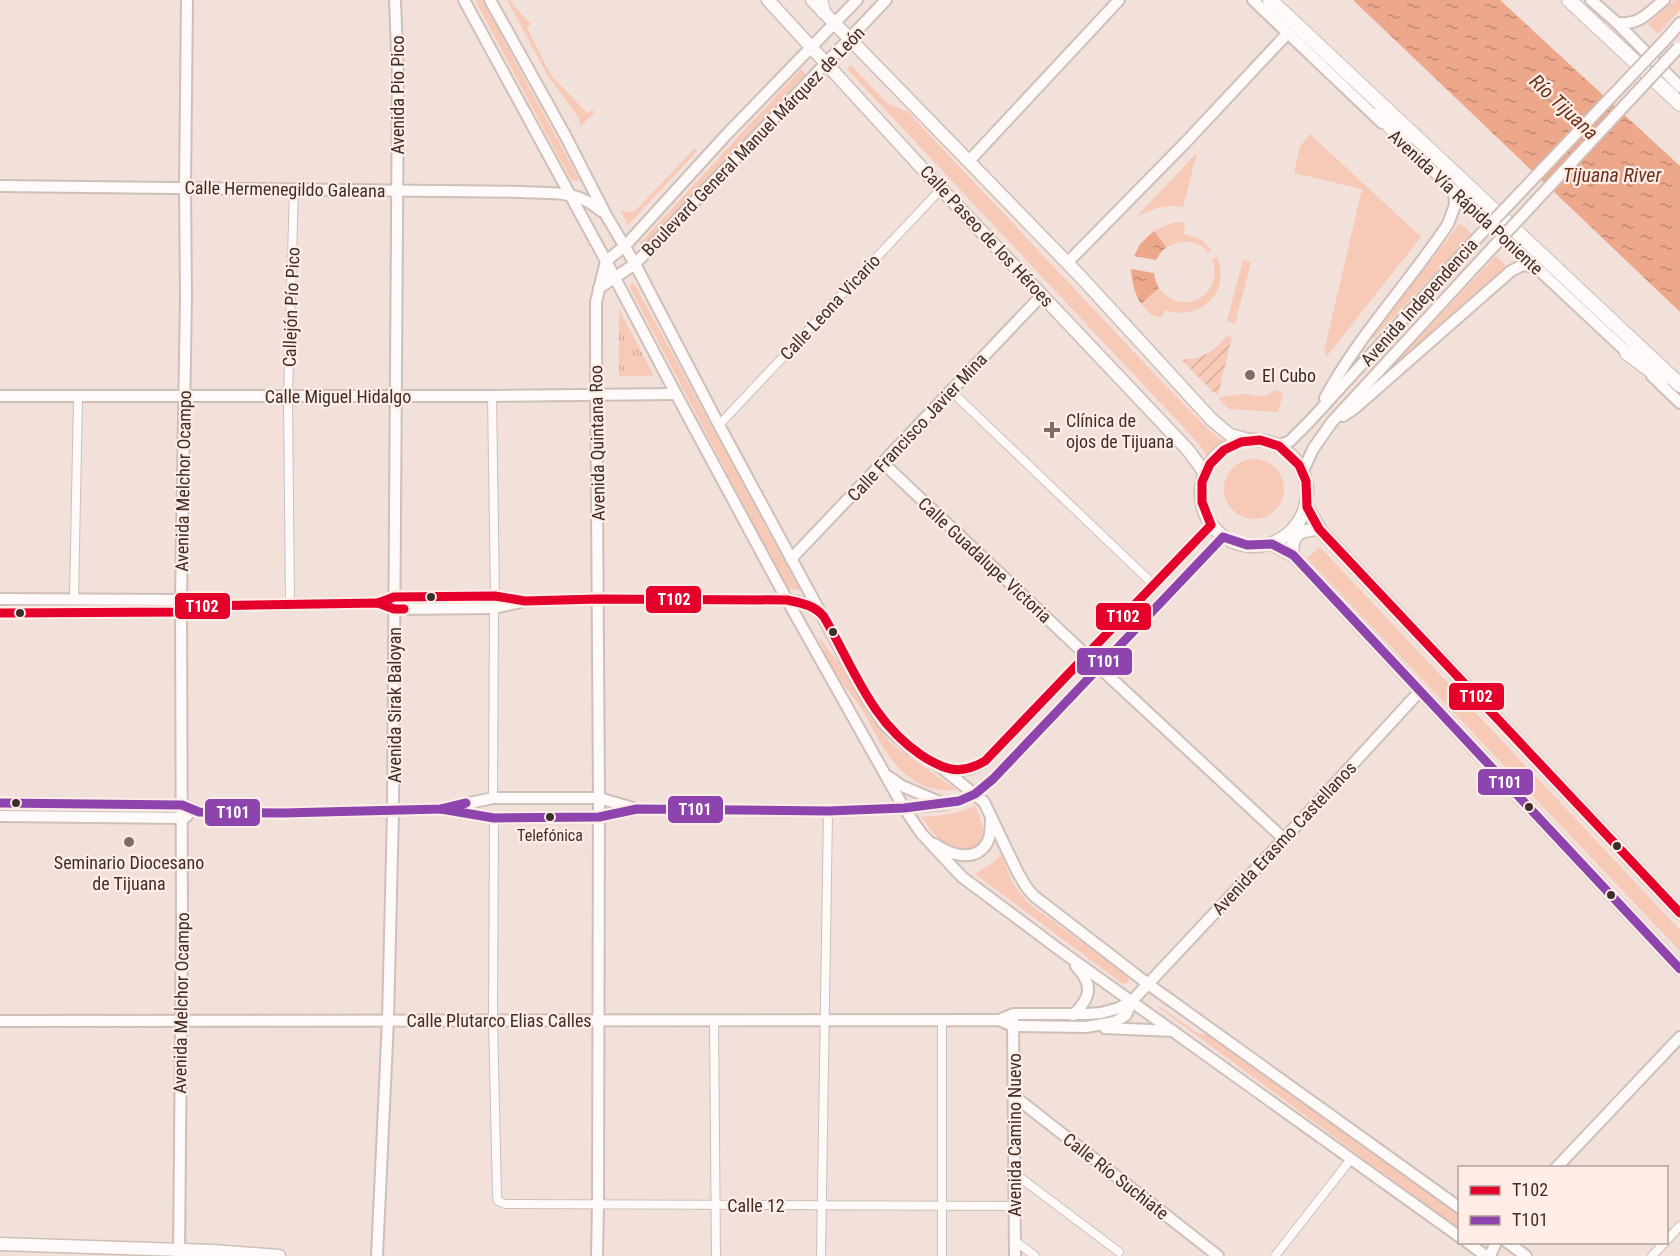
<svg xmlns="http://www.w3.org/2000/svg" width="1680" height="1256" font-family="'Roboto Condensed',sans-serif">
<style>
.grass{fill:#f7c9b7}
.park{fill:url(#park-tufts)}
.garden{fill:url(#garden-furrows)}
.water{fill:url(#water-ripples)}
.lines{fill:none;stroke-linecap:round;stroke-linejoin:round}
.street-casing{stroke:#cebfb9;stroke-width:10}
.secondary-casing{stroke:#cebfb9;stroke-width:14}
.primary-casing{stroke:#cebfb9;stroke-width:15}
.highway-casing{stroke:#cebfb9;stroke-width:16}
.street{stroke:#fdfaf9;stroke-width:8}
.secondary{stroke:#fdfaf9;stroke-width:10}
.primary{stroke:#fdfaf9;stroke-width:12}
.highway{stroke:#fdfaf9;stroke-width:14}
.secondary-bridge-casing{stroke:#cebfb9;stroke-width:14;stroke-linecap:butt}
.secondary-bridge{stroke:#fdfaf9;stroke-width:10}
.bus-1-casing{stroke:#feede7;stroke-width:14}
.bus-2-casing{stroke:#feede7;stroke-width:14}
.bus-1{stroke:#e4002b;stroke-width:9}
.bus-2{stroke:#8e44ad;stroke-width:9}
.poi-dot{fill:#7d6d67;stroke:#feede7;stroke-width:2}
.bus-dot{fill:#3e2e29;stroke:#feede7;stroke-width:2}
.labels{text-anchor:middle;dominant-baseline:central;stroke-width:4.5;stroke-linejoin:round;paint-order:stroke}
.bus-label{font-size:16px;fill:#3e2e29;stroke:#feede7}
.street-label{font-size:18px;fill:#3e2e29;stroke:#feede7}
.poi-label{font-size:18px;fill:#3e2e29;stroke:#feede7;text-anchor:start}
.water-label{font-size:20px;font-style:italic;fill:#6c3119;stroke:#feede7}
.line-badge{stroke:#feede7;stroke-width:2}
.badge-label{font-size:16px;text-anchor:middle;font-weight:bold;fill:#fff}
</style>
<defs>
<pattern id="park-tufts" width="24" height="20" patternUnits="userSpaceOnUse" patternTransform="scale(1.5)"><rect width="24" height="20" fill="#f7c9b7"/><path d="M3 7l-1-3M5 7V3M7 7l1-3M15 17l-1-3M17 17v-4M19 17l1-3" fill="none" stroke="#d5ad9d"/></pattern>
<pattern id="garden-furrows" width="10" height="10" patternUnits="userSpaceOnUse" patternTransform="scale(1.5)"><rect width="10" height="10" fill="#f7c9b7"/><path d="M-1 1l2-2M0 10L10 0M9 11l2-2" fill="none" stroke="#d5ad9d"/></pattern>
<pattern id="water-ripples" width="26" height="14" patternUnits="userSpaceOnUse" patternTransform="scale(1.5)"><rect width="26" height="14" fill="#eda88c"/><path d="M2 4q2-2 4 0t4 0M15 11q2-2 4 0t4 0" fill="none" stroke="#c18972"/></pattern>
</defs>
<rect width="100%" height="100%" fill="#f2e1da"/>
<g class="grass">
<polygon points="475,0 482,0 580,181 571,180"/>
<polygon points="507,0 510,0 512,4 531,24 527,28 551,75 587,113 592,110 595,112 580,127 579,118 548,76"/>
<polygon points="1675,0 1680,0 1680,10 1658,34 1648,24"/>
<polygon points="851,65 888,104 908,112 1165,385 1212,433 1223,441 1214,448 1207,456 1199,444 1153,395 847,69"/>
<polygon points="801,69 806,74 644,247 640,243"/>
<polygon points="1310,134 1421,237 1327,356 1324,352 1362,189 1294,173 1300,146"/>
<polygon points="695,148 697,151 628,225 621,211 634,212"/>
<path d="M1197,153L1183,207C1165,204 1152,209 1136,217Z"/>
<path d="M1185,222L1184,234L1202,240L1212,250L1208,252C1197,239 1180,239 1166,248L1154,231L1172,223Z"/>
<polygon points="1460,223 1472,234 1373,339 1371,338"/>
<polygon points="1496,256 1506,266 1399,361 1398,360"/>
<path d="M1217,257C1232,292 1200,322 1165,310L1161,318L1151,315L1141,304L1159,288C1182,319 1225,295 1212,259Z"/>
<polygon points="1243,260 1251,262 1235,324 1227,321"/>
<polygon points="634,283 800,590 788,589 629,286"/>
<path d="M1275,390H1278L1283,394L1278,412L1229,409L1219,399L1221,397C1228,396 1235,395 1242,394C1257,393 1259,402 1275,390Z"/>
<circle cx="1254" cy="489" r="30"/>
<polygon points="1320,547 1680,930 1680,951 1307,558"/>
<path d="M820,638L836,660L839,662L869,716L890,743L957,790C915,794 894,767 875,734C871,726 867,717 862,710C855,699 847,690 840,680C831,667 825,653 819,639Z"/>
<path d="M975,806C978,812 981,818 982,825C987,849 966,854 948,845C936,839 929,827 921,817C940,816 957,814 975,806Z"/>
<polygon points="1001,854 1012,882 1028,903 1128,976 1129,980 1127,983 1123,984 975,874 994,862"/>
<polygon points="1159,1006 1199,1034 1210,1034 1459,1214 1459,1229 1158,1007"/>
</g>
<polygon class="park" points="619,309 654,376 619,376"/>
<path class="garden" d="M1227,336L1232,337L1218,395L1211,390L1181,359C1201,361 1214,351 1227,336Z"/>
<g class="water">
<polygon points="1353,0 1500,0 1680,166 1680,312"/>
<polygon points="1154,231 1166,247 1159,255 1156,260 1134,256 1140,244"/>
<path d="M1131,269L1154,273L1155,279L1159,288L1141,304C1134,292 1132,282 1131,269Z"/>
</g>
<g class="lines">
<g class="street-casing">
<g id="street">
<polyline points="951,391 1154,585"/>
<polyline points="492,396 495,596"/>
<polyline points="719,425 941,189"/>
<polyline points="74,599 78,397"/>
<polyline points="290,605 288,396 294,189"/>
<polyline points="493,798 494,608"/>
<polyline points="494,818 493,1020 497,1195 498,1201 505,1204 1014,1206"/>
<polyline points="942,1020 942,1256"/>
<polyline points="714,1021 716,1256"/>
<polyline points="1014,1173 1119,1252"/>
<polyline points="1015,1241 1035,1256"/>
<polyline points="1666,1241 1680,1226"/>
<polyline points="821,1256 828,811"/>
<polyline points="1275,1256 1351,1159"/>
<polyline points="1652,1256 1665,1242"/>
</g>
</g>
<g class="secondary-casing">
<g id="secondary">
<polyline points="464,0 606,261 676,394 787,600 904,808 921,833 962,877 1061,951 1460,1237"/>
<polyline points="490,0 565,135 606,215 635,264 719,425 865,695 883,723 895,735 910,748 942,768 984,802 1018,873 1027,888 1034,896 1148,984 1460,1208"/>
<polyline points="1253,0 1382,123"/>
<polyline points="1591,0 1617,23 1680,87"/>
<path d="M1617,23C1640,25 1647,14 1664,0"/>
<polyline points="1667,38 1680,23"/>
<polyline points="1398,138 1632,357"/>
<polyline points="969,161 1119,0"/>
<path d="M0,186L522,192C553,194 576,189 601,211"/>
<polyline points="1067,263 1185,143 1287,34"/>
<polyline points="599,288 635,264 886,0"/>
<polyline points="1652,376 1680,403"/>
<polyline points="0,396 492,396 676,394"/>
<path d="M1325,398C1359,335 1409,283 1448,224L1455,205L1454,190"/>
<polyline points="1343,416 1355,408 1511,271 1523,265 1535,267"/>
<polyline points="1278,446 1290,441 1309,422 1479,236"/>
<polyline points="883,463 1087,656"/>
<polyline points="1303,471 1313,449 1332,422 1493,247"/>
<polyline points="791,559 1042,295"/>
<polyline points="0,599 181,600 186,601"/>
<polyline points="388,600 394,597 495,596 525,601 598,599 787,600 803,603 820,611"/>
<polyline points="0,613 182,612 200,606 378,603 394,609 494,608 525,601"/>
<polyline points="1100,668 1284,839"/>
<path d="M946,769C961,772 971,770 985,761L1211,525"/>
<polyline points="889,777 902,786 942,803"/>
<polyline points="0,803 182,805 199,812 283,813 441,809 493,798 599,798 633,808"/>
<polyline points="441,809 494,818 599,817 637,809 828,811 904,808 944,804 959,801 975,794 993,779 1223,537"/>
<polyline points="0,816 182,818 187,816"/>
<path d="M935,844C950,855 975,863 987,843C991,836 991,827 991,819"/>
<path d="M1073,1015C1091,998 1094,985 1076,966"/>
<polyline points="999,1020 1013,1014 1086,1014 1101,1013 1119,1008 1132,1001 1284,839 1420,691"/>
<polyline points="1013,1020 1015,1256"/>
<polyline points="0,1021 999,1020 1013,1026 1086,1027 1115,1022 1126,1015 1132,1001"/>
<polyline points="1105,1028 1173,1031"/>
<polyline points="1014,1096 1218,1256"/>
<polyline points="1556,1168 1680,1037"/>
<polyline points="1467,1242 1486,1256"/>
<polyline points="1507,1242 1526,1256"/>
<polyline points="179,1256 182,919 181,600 186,296 185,187 187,0"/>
<polyline points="377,1256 388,1020 393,811 398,76 395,0"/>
<polyline points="597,1256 598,1204 599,798 596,349 596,302 606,261 625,246 727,134 857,0"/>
<polyline points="1490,1256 1496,1242"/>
</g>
</g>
<g class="primary-casing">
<g id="primary">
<polyline points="768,0 930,177 1188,450 1205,473"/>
<polyline points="812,0 1081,277 1212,420 1230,435 1249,440"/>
<circle cx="1254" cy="493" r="53"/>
<polyline points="1306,505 1321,531 1680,913"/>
<polyline points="1272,544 1294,556 1680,969"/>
<path d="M1293,555C1290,534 1300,530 1319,529"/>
<polyline points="0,1244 212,1251 279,1256"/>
</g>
</g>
<g class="highway-casing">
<g id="highway">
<polyline points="820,0 823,11"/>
<polyline points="1270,0 1680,385"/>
<polyline points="1569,0 1680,104"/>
<polyline points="1380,114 1404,143"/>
<polyline points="1627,353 1662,379"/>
</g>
</g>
<use href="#street" class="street"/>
<use href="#secondary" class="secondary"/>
<use href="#primary" class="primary"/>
<use href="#highway" class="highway"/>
<g class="secondary-bridge-casing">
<g id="secondary-bridge">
<polyline points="1479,236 1667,38"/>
<polyline points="1493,247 1678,48"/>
</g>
</g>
<use href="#secondary-bridge" class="secondary-bridge"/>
<g class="bus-1-casing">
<g id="bus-1">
<path d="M378,603L394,597L495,596L525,601L598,599L787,600C801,603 815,605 824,617C854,668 870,720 921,755C944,770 960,776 985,761L1211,525L1202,502V482L1210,464L1224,450L1241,442L1260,440L1279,446L1299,465L1306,481L1307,507L1319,529L1680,913"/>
<polyline points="0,613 182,612 200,606 378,603 394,609 404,609"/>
</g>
</g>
<g class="bus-2-casing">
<g id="bus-2">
<polyline points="0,803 182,805 199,812 283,813 441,809 466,803"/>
<polyline points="441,809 494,818 599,817 637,809 828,811 904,808 959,801 975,794 993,779 1223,537 1247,545 1272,544 1293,555 1680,969"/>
</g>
</g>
<use href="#bus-1" class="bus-1"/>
<use href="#bus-2" class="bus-2"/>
</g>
<g class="poi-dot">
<circle cx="1250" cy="375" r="6"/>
<path d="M1049 421h6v6h6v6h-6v6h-6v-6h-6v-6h6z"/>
<circle cx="129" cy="842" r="6"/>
</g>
<g class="bus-dot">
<circle cx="431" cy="597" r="5"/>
<circle cx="20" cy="613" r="5"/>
<circle cx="833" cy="632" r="5"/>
<circle cx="16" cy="803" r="5"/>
<circle cx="1529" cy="807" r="5"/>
<circle cx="550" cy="817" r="5"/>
<circle cx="1617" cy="846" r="5"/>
<circle cx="1611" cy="895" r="5"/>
</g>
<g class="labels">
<g class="bus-label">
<text x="550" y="835">Telefónica</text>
</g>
<g class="street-label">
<text transform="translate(397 95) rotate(-90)">Avenida Pio Pico</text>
<text transform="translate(753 141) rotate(-46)">Boulevard General Manuel Márquez de León</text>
<text transform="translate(285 189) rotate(1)">Calle Hermenegildo Galeana</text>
<text transform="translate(1466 202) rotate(43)">Avenida Vía Rápida Poniente</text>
<text transform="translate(987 236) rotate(47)">Calle Paseo de los Héroes</text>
<text transform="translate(1419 302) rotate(-48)">Avenida Independencia</text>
<text transform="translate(291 307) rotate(-88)">Callejón Pío Pico</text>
<text transform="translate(830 307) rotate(-47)">Calle Leona Vicario</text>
<text x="338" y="396">Calle Miguel Hidalgo</text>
<text transform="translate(917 427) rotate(-47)">Calle Francisco Javier Mina</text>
<text transform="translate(597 443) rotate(-91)">Avenida Quintana Roo</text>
<text transform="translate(183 481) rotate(-89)">Avenida Melchor Ocampo</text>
<text transform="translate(985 560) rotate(43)">Calle Guadalupe Victoria</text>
<text transform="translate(394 705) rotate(-90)">Avenida Sirak Baloyan</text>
<text transform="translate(1284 838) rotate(-47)">Avenida Erasmo Castellanos</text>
<text transform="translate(181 1003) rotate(-89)">Avenida Melchor Ocampo</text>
<text x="499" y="1020">Calle Plutarco Elias Calles</text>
<text transform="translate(1014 1135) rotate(-90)">Avenida Camino Nuevo</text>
<text transform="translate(1116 1176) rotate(38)">Calle Río Suchiate</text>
<text x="756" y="1205">Calle 12</text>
</g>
<g class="poi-label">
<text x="1262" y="375">El Cubo</text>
<text x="1066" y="420">Clínica de<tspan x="1066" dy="21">ojos de Tijuana</tspan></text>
<text x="129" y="862" text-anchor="middle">Seminario Diocesano<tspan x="129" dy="21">de Tijuana</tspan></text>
</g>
<g class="water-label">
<text transform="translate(1564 107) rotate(43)">Río Tijuana</text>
<text x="1612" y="175">Tijuana River</text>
</g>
</g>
<g class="line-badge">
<rect x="645" y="585" width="57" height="29" rx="6" fill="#e4002b"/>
<rect x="174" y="592" width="57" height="28" rx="6" fill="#e4002b"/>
<rect x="1095" y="602" width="57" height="29" rx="6" fill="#e4002b"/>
<rect x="1076" y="647" width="57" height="29" rx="6" fill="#8e44ad"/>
<rect x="1448" y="682" width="57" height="29" rx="6" fill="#e4002b"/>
<rect x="1477" y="768" width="57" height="28" rx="6" fill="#8e44ad"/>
<rect x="667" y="795" width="57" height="29" rx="6" fill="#8e44ad"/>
<rect x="204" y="798" width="57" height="29" rx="6" fill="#8e44ad"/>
</g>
<g class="badge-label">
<text x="674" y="605">T102</text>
<text x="202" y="612">T102</text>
<text x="1123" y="622">T102</text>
<text x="1104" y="667">T101</text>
<text x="1476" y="702">T102</text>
<text x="1505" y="788">T101</text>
<text x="695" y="815">T101</text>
<text x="233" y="818">T101</text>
</g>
<rect x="1458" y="1166" width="210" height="78" fill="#feede7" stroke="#b1a19b" stroke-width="1.5"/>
<rect x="1470" y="1186" width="30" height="9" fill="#e4002b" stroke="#b1a19b" stroke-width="1.5"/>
<text x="1512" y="1196" font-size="18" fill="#3e2e29">T102</text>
<rect x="1470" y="1216" width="30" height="9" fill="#8e44ad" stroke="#b1a19b" stroke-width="1.5"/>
<text x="1512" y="1226" font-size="18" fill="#3e2e29">T101</text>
</svg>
